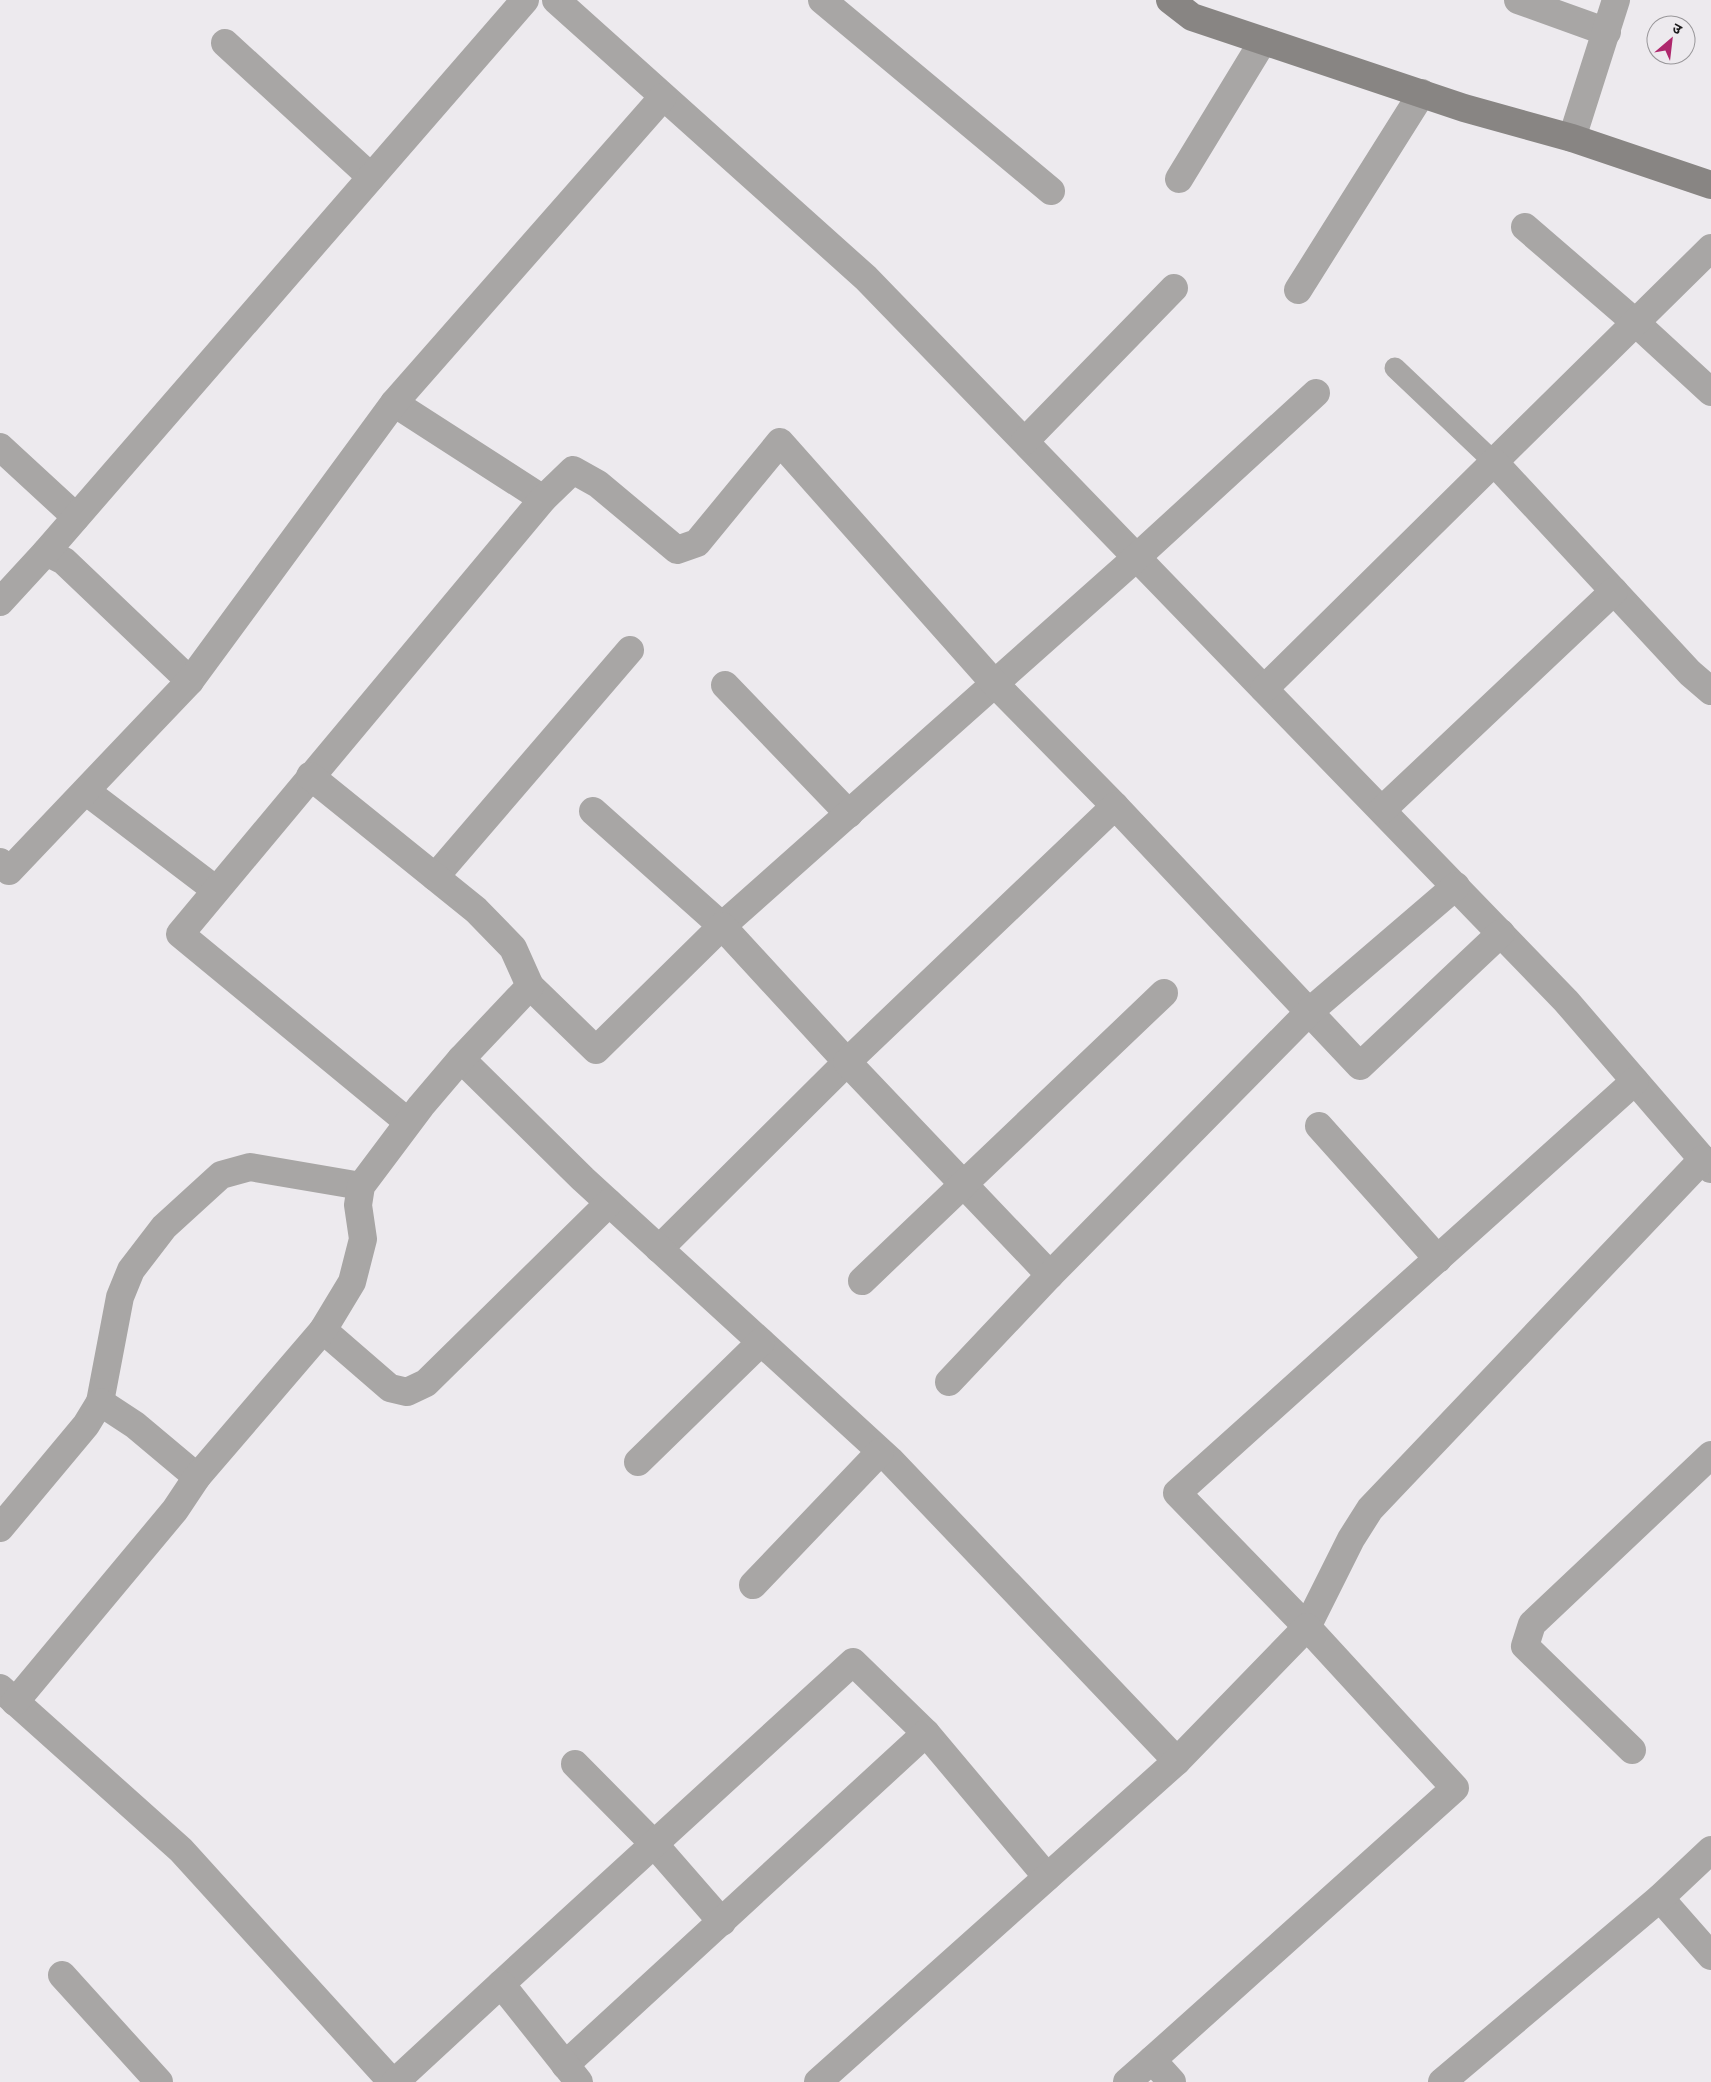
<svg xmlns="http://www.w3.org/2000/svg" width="1711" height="2082" font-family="'Sofia Sans Condensed','Noto Sans Devanagari',sans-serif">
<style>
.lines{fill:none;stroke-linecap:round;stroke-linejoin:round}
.lane{stroke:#a8a6a5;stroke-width:21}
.street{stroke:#a8a6a5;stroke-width:28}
.secondary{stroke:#888583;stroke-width:28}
</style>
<rect width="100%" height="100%" fill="#edeaee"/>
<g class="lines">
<polyline class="lane" points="1395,368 1494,462"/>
<g class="street">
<polyline points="556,0 866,278 1566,1001 1711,1169"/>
<polyline points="822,0 1051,191"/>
<polyline points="1518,0 1607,32"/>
<polyline points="225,43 371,177"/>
<polyline points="1572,138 1616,0"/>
<polyline points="1179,179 1263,41"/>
<polyline points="1525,227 1636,323 1711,392"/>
<polyline points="1298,290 1422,93"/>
<polyline points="394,403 543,499"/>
<polyline points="1025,441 1174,288"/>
<polyline points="0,447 76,517"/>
<polyline points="1494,462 1711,248"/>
<polyline points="46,552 64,561 190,681"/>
<polyline points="0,602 46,552 525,0"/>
<polyline points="725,685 849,814"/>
<polyline points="1264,689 1494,462 1690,673 1711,691"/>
<polyline points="87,792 216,890"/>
<polyline points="1382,810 1614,591"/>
<polyline points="593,811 722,926 1137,557 1316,393"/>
<polyline points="0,862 9,871 190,681 394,403 663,97"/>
<polyline points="435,877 630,650"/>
<polyline points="530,986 596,1050 722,926 847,1062 659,1249"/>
<polyline points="461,1059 583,1179 890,1460 1177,1761"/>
<polyline points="1635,1081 1177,1493 1307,1627 1351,1539 1370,1509 1703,1159"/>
<polyline points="408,1122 180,934 543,499 573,470 598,484 677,550 697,543 780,442 995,684 1115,806"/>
<polyline points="1319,1126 1438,1259"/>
<polyline points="1050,1275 847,1062 1115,806 1360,1066 1501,933"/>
<polyline points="862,1281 1164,993"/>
<polyline points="323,1330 390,1388 407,1392 426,1383 609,1203"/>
<polyline points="949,1382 1050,1275 1309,1012 1456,886"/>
<polyline points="100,1402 120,1297 131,1270 164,1227 221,1175 250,1167 361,1186"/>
<polyline points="638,1462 761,1342"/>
<polyline points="0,1528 86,1425 100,1402 135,1425 197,1477"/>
<polyline points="753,1585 880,1452"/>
<polyline points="0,1688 181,1850 392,2082"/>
<polyline points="15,1702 175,1510 197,1477 323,1330 352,1282 363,1239 358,1205 361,1186 421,1106 461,1059 530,986 513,948 476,910 310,776"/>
<polyline points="1632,1750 1525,1646 1532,1624 1711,1455"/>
<polyline points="575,1764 654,1844 722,1922"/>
<polyline points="1660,1898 1711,1956"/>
<polyline points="62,1975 159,2082"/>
<polyline points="501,1984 853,1662 926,1733"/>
<polyline points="565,2065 926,1733 1047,1877"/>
<polyline points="395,2082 501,1984 579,2082"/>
<polyline points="818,2082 1177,1761 1307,1627 1455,1788 1152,2060"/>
<polyline points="1127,2082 1152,2060 1172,2082"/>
<polyline points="1442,2082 1660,1898 1711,1850"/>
</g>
<polyline class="secondary" points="1170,0 1192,17 1464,108 1572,138 1711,185"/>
</g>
<g transform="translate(1671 40) rotate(28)"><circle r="24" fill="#edeaee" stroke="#99979a"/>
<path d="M0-4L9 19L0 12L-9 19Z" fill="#ae276c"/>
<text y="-8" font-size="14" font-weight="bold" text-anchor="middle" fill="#1b1a1b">उ</text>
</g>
</svg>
